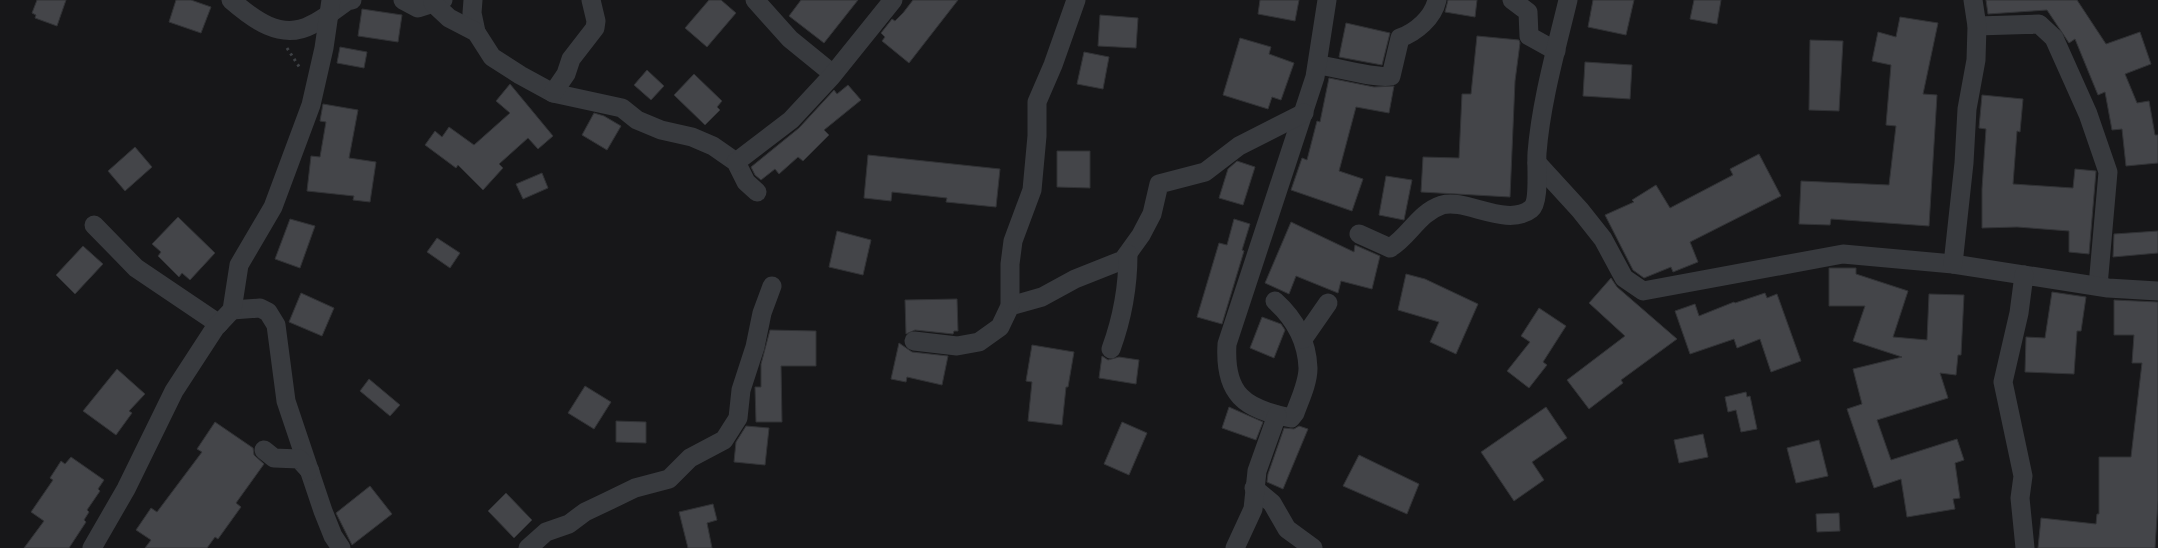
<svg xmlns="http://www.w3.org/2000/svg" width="2158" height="548" font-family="Figtree,sans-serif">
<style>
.building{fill:#444549;stroke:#313235}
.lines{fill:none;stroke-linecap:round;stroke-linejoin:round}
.path{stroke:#3e4145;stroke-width:3;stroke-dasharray:2.5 4;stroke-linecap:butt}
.street{stroke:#383a3e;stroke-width:19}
</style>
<rect width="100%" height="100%" fill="#171719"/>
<g class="building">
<polygon points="37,0 66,0 57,26 35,18 36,15 32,13"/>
<polygon points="176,0 191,0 211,7 201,33 169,22"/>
<polygon points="709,0 721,0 736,13 707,47 685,28"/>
<polygon points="801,0 858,0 824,43 789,16"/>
<polygon points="913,0 958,0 909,63 882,41 885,37 881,33 892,19 895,21 903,13"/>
<polygon points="1260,0 1299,0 1295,21 1258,14"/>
<polygon points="1448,0 1477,0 1475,17 1445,12"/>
<polygon points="1593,0 1634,0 1626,35 1588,27"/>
<polygon points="1694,0 1721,0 1717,24 1690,19"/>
<polygon points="1986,0 2077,0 2106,44 2140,32 2151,64 2125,74 2137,103 2149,101 2155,135 2158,135 2158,163 2126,166 2122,129 2112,130 2105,92 2098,95 2075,39 2069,43 2047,10 1988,14"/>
<polygon points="362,9 402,15 398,42 358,36"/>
<polygon points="1100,15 1138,18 1136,48 1098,46"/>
<polygon points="1900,17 1938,23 1923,94 1937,95 1929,226 1831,219 1830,225 1799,224 1801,181 1889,185 1896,126 1886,125 1891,65 1872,61 1878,32 1896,37"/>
<polygon points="1346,23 1390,33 1382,65 1339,57"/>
<polygon points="1477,36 1519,40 1520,43 1515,81 1510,197 1421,192 1423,157 1459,158 1462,94 1471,94"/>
<polygon points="1240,38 1271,47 1269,54 1294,63 1281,100 1272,97 1268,109 1223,95"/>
<polygon points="1810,40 1843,41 1839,111 1809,110"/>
<polygon points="340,47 367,52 364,68 337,63"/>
<polygon points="1084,52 1109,57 1103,89 1077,84"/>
<polygon points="1585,62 1632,65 1630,99 1583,96"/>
<polygon points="647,70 664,86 651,100 634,85"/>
<polygon points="694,74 722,101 717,107 720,110 705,125 674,95"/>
<polygon points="1329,78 1374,87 1394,86 1389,113 1356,107 1339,171 1363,179 1352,211 1291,190 1302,158 1307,160 1317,121 1320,122"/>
<polygon points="510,84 553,136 538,149 528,138 499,164 503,168 483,190 458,165 456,168 425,145 435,131 442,137 449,127 474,145 510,113 496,101"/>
<polygon points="848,85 861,100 824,130 829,135 803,161 798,157 779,174 775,169 761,180 755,175 751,167 799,128 834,90 837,94"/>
<polygon points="1982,95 2023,99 2020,132 2017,131 2013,184 2073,188 2075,169 2096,171 2089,254 2069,252 2069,231 2017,227 1982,228 1982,189 1986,129 1979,128"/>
<polygon points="323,104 358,110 349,158 376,162 370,202 353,200 354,196 307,191 311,156 320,157 326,122 320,121"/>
<polygon points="594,113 604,116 621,126 607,150 582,135"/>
<polygon points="135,147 152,167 125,191 108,171"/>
<polygon points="1057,151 1090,151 1090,188 1057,187"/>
<polygon points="1759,154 1781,196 1690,242 1698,262 1673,272 1671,267 1644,278 1633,270 1605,215 1634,202 1632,200 1656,185 1670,208 1733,175 1730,169"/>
<polygon points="868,155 1000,169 996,207 946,202 947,198 892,192 891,201 864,198"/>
<polygon points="1237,161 1255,167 1243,205 1219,198 1228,169"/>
<polygon points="542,173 548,188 523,199 516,184"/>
<polygon points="1386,176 1412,180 1404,220 1379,215"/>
<polygon points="178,217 215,253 190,280 182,273 179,277 158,256 161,252 152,244"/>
<polygon points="290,219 315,226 300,268 275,259"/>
<polygon points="1234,219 1250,224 1242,250 1244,251 1222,324 1197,317 1219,243 1227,245"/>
<polygon points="1291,222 1354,252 1355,245 1380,256 1372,289 1341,281 1338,293 1296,276 1289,294 1265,283"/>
<polygon points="837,231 871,240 863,275 829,267"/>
<polygon points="2158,231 2158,253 2113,257 2114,234"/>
<polygon points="437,238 460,253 450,268 427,252"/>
<polygon points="83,246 103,264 75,294 56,275"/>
<polygon points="1829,268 1856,268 1856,274 1908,291 1893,337 1927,340 1929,294 1964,295 1961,355 1958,355 1956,375 1940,373 1948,398 1877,420 1891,460 1957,439 1964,460 1955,463 1960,498 1953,499 1955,509 1907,517 1901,479 1874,488 1847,409 1862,404 1853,369 1902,357 1853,341 1865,306 1829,306"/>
<polygon points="1406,274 1425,279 1478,304 1456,354 1430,342 1439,322 1398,310"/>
<polygon points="1611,278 1617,287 1677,339 1621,380 1623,383 1589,409 1567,380 1625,336 1589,303"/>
<polygon points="2052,292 2086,297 2081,331 2077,331 2074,374 2025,372 2026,337 2045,338"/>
<polygon points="301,293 334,308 322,336 289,322"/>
<polygon points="1765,293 1767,298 1777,294 1801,361 1771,372 1760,339 1737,348 1734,339 1690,354 1675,311 1695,304 1699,316 1734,302 1735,303"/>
<polygon points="957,299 958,331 954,331 953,334 915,330 906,334 905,300"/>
<polygon points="2114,300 2158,302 2158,501 2155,548 2038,548 2041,518 2096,524 2097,514 2099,514 2099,457 2131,457 2142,363 2132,363 2134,335 2114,335"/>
<polygon points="1539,308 1566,326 1543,362 1547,365 1529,388 1507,371 1530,342 1521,336"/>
<polygon points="1262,317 1281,324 1285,330 1274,358 1250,348"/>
<polygon points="770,330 816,331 816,366 781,366 782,422 756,422 755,387 761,387 761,364"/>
<polygon points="899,343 912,352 948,356 942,385 907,377 906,382 891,379"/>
<polygon points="1032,345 1074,352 1068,387 1066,387 1062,425 1028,421 1032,382 1026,381"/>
<polygon points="1102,356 1108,360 1119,357 1139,360 1136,384 1099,378"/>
<polygon points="117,369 145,394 129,411 132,413 116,435 83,411"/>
<polygon points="369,379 400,405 390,416 360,391"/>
<polygon points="585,386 611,402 594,429 568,413"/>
<polygon points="1746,392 1747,397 1750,396 1757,429 1741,432 1736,410 1728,412 1725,397"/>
<polygon points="1229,407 1263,422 1256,440 1222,428"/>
<polygon points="1546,407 1567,438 1532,462 1544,480 1514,501 1481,452"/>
<polygon points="616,421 646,422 646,443 616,442"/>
<polygon points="215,422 253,448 254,455 264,464 236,503 241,507 218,539 215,537 207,548 145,548 151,540 136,530 151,508 157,512 202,452 197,449"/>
<polygon points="1122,422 1147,433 1129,475 1104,464"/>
<polygon points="746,426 769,428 765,465 734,462 736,442"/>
<polygon points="1299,426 1308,429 1283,489 1267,482 1268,474 1284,428 1294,429"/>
<polygon points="1703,434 1708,457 1679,463 1674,440"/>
<polygon points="1819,440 1828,476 1796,483 1787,448"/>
<polygon points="1359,455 1419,484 1407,514 1343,486"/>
<polygon points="71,457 104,480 98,489 100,491 87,510 89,512 84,520 86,522 69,548 24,548 44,521 31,512 53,480 50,478 61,461 65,464"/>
<polygon points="370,486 392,514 352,545 336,513"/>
<polygon points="506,493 532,520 514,538 488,511"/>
<polygon points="713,504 717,520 707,523 712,548 688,548 679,512"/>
<polygon points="1839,513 1840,531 1817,532 1816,514"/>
</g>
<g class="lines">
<polyline class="path" points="287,48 300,68"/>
<g class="street">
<path d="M231,0C253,19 281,41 311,25C324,19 336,9 347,1L352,0"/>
<polyline points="403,0 418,8 443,0"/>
<polyline points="473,0 472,13 476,32"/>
<polyline points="755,0 790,39 833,74"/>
<polyline points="1512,0 1528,12 1529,36 1556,51"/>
<polyline points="433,3 449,18 476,32 492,57 520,75 553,93 622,108 637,120 661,130 692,137 713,146 736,162 746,182 757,192"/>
<polyline points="1977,26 2039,24 2054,38 2088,114 2108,172 2098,286"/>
<path d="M1318,65C1337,67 1375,79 1391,76L1400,38C1416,32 1433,18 1437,0"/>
<polyline points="553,93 566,74 571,59 595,28 596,21 591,0"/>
<polyline points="736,162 791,120 831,77 893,0"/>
<polyline points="1537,163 1580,210 1603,239 1624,278 1643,291 1843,254 1953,264 2108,288 2158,291"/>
<polyline points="94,225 136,268 219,324"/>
<path d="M1359,234L1390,248C1410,236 1418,213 1442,205C1465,198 1507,228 1531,209C1540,202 1536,166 1537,153C1541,102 1556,50 1568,0"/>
<polyline points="1953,264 1964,163 1967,109 1976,60 1977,26 1973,0"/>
<polyline points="2024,275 2019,313 2003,382 2023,476 2020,498 2025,548"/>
<path d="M1275,301C1295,319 1307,341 1308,368C1308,383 1300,399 1295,413L1291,418C1244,409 1224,394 1227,344L1315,77L1327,0"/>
<polyline points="1010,306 1042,297 1075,279 1123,260 1141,235 1152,214 1159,184 1205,172 1239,146 1304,113"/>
<polyline points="232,310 260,308 268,312 276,325 286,401 323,511 333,536 341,548"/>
<polyline points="1303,339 1328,303"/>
<polyline points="914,341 957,346 979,342 1000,327 1010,306 1010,264 1013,241 1032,190 1037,136 1037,102 1053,65 1076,0"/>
<path d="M1111,349C1122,319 1128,285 1128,254"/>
<polyline points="264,450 274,458 299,459 310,471"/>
<polyline points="1254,488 1272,503 1287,529 1313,548"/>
<polyline points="92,548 126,489 174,391 215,328 232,310 239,265 273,207 311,105 324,48 331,0"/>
<polyline points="528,548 546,532 569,524 585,512 604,503 635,488 669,479 690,458 724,440 738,418 741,390 755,347 762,313 772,286"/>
<polyline points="1235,548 1253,509 1257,471 1277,415"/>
</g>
</g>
</svg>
